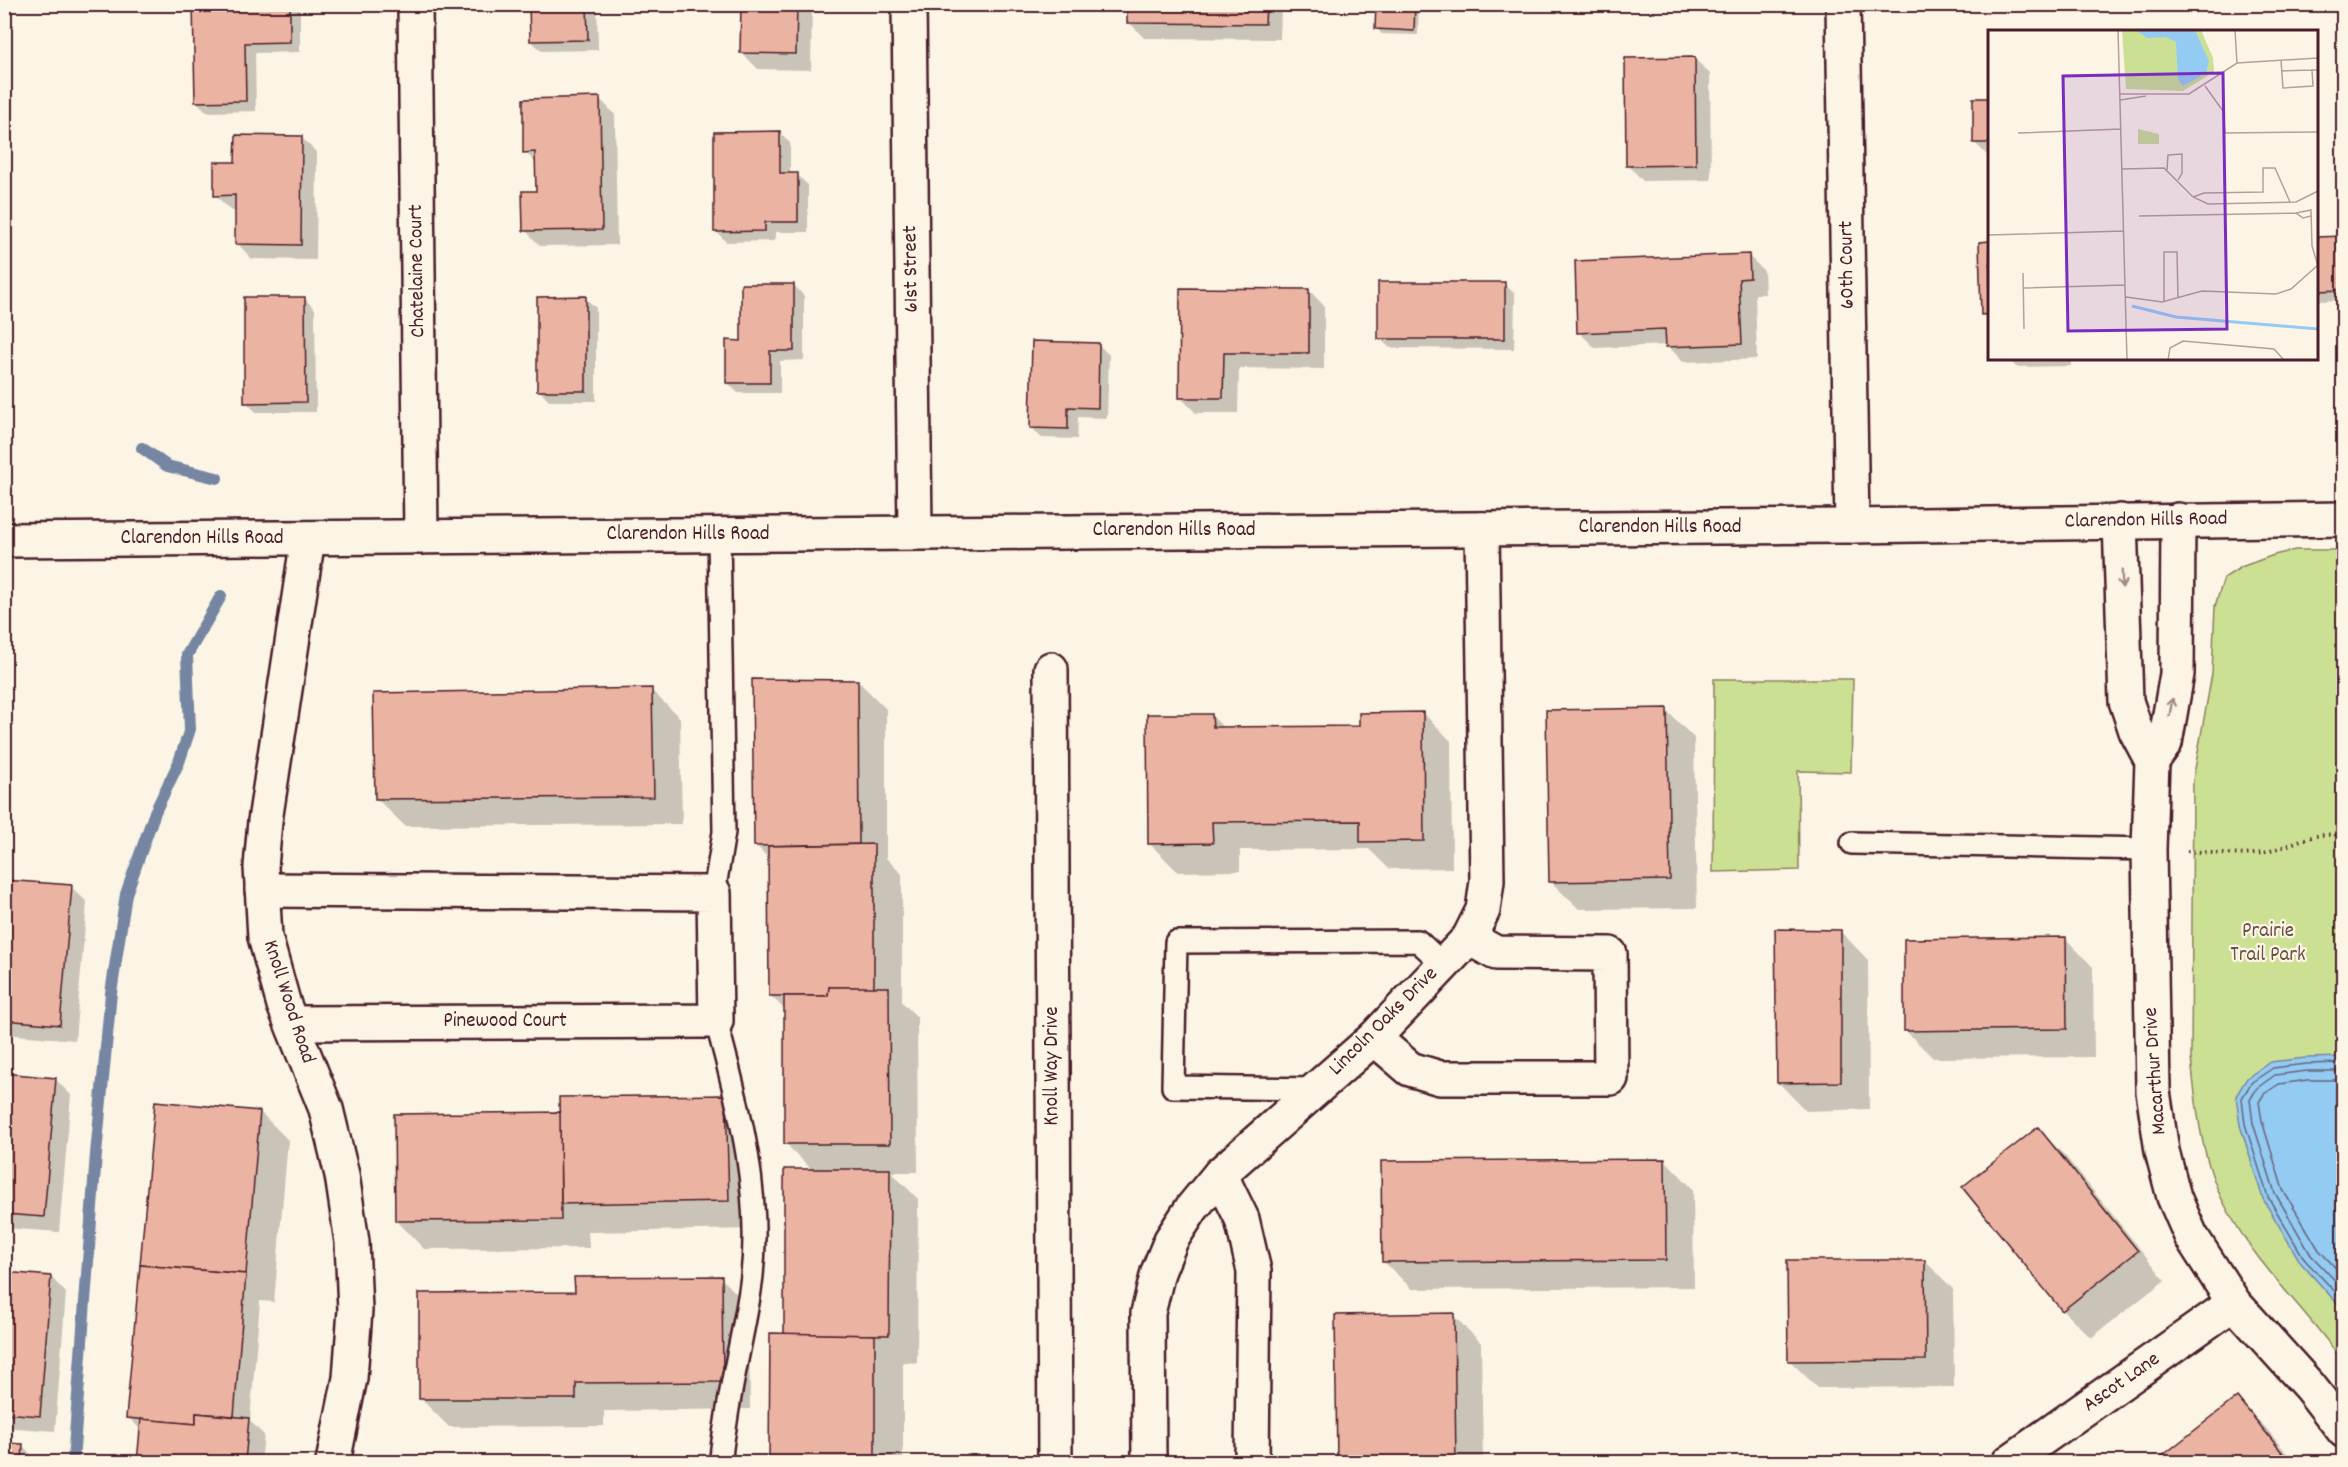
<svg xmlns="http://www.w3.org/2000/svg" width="2348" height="1467" font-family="Dekko,sans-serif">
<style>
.green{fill:#cce094;stroke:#8b8060;stroke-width:1.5}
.water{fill:#93cbf2;stroke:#7686a2;stroke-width:1.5}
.shadow{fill:#0003}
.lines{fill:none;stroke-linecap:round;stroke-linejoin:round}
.shore{stroke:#67647b;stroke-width:1.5}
.stream{stroke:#7686a2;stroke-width:12}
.building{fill:#ebb3a1;stroke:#4a1f2b;stroke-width:1.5}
.service-casing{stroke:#4a1f2b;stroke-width:26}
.minor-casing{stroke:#4a1f2b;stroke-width:38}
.tertiary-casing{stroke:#4a1f2b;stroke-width:38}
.path{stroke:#4a1f2b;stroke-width:4;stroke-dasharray:1.5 4.5;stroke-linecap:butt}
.service{stroke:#fcf5e5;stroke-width:21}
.minor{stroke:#fcf5e5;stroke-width:33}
.tertiary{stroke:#fcf5e5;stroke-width:33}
.oneway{stroke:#a38a88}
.labels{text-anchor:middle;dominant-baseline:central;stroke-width:4.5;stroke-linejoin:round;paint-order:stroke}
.street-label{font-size:21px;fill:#4a1f2b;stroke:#fcf5e5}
.park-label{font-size:21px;fill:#6a4f45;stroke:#fcf5e5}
.inset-river{fill:none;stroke:#93cbf2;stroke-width:3}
.inset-road{fill:none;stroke:#b59f9b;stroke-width:1.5}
.view{fill:#7b2cbf;fill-opacity:0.15;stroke:#7b2cbf;stroke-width:3}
.inset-edge{fill:none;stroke:#4a1f2b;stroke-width:3}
</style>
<rect width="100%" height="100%" fill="#fcf5e5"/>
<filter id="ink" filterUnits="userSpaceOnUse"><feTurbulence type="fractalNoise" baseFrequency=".0167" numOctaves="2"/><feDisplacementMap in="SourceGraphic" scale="12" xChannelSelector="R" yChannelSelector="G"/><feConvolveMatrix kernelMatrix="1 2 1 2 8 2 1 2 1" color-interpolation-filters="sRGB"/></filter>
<g filter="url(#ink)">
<g class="green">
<path d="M2295,550H2343V1362C2306,1309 2257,1266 2227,1209C2202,1164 2196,1108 2191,1058L2193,780L2212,674L2215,606L2224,578L2241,567L2274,555Z"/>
<polygon points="1714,679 1853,679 1851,772 1798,771 1799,870 1713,872"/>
</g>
<polygon class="water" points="2343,1057 2344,1057 2343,1310 2301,1263 2263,1199 2240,1125 2236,1096 2247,1078 2270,1062 2306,1058"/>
<g class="shadow">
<polygon points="194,4 294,4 300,11 300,52 255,53 256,111 207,112 197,102"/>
<polygon points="531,4 597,4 598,50 542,51 531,41"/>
<polygon points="743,4 812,4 811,70 758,69 742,53"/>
<polygon points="1129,4 1281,4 1280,39 1144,38 1129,22"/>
<polygon points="1378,4 1419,4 1418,35 1382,34 1377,29"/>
<polygon points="2001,4 2067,4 2067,12 2009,12"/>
<polygon points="1694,58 1710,74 1711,180 1643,181 1628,165"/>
<polygon points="600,99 615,115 617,245 540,246 525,230 537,193 537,164 525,152"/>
<polygon points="1990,99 1990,158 1974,142"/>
<polygon points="780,133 790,143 790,175 797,175 808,185 808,232 775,232 775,241 726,242 716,231"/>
<polygon points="301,137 317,153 316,260 252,259 237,243 237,211 231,211 215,195 237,164"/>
<polygon points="2316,238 2344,238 2344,300 2319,301 2316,298"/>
<polygon points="1990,243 1990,321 1982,314"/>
<polygon points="1749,256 1764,271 1765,294 1755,294 1757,359 1683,362 1667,345 1595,348 1579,332"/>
<polygon points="1504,284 1515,294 1514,349 1390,348 1379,338"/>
<polygon points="794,285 804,296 804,360 780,361 780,393 738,393 727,382 742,342"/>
<polygon points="1181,289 1309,290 1324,306 1324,369 1239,368 1238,413 1196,413 1180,397"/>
<polygon points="304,298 315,309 316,412 256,412 246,402"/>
<polygon points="585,298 596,308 596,401 549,401 539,390"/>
<polygon points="1098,344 1109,355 1107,418 1078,417 1077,439 1042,438 1031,428"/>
<polygon points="2008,358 2071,358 2071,366 2016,367"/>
<polygon points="858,681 886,709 886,858 902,874 902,1002 917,1017 918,1172 891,1172 918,1199 917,1363 903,1362 903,1462 771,1462 772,1335 785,1335 812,1170 786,1144 786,1011 770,995 769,859 756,845"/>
<polygon points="651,690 680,718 682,824 405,826 376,798"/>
<polygon points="1666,710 1694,738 1697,908 1579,909 1550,881"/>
<polygon points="1423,713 1451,741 1452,868 1389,869 1369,849 1240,850 1240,871 1178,872 1149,843 1212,716 1225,729 1360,728"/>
<polygon points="4,881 71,887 87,902 75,1040 4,1034"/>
<polygon points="1840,931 1868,960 1869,1109 1806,1111 1778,1082"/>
<polygon points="2065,938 2093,967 2094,1057 1933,1058 1905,1030"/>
<polygon points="4,1075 55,1079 71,1095 59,1232 4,1228"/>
<polygon points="726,1097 754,1125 756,1229 588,1232 589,1248 424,1249 396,1220 561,1113"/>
<polygon points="260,1112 288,1140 274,1302 260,1301 250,1421 264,1435 261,1462 139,1462 142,1431 128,1417"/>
<polygon points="2038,1129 2066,1157 2165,1280 2091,1338 2063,1310"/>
<polygon points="1665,1160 1693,1189 1694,1287 1412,1289 1383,1261"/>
<polygon points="1925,1261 1953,1289 1954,1387 1818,1388 1789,1360"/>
<polygon points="4,1273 51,1277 66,1293 55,1431 4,1427"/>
<polygon points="721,1278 749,1306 750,1409 604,1411 604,1426 449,1427 421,1399 576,1293"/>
<polygon points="1453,1315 1481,1343 1483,1462 1339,1462 1337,1316"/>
<polygon points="2237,1399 2265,1427 2294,1462 2169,1462 2164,1456"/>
<polygon points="4,1444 23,1446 38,1462 4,1462"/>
</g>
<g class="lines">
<g class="shore">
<polyline points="2344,1063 2306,1064 2273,1068 2252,1082 2242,1098 2245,1124 2268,1197 2305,1260 2344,1301"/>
<polyline points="2344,1071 2307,1071 2275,1075 2257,1088 2250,1100 2253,1123 2275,1193 2311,1255 2344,1290"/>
<polyline points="2344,1080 2308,1080 2279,1084 2264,1094 2259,1102 2262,1121 2283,1190 2319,1250 2344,1277"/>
</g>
<g class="stream">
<polyline points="142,448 167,466 217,478"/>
<polyline points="73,1462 96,1154 111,993 126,894 155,812 179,762 190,729 187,655 221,596"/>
</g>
</g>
<g class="building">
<polygon points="193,4 290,4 290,42 245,43 246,101 195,102"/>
<polygon points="529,4 587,4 588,40 530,41"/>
<polygon points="741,4 797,4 796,54 740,53"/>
<polygon points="1127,4 1266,4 1265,24 1127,23"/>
<polygon points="1376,4 1415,4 1414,31 1375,29"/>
<polygon points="1695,57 1696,165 1626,166 1625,58"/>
<polygon points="600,97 602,230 523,231 522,191 536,191 535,152 523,153 523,99"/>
<rect x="1973" y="98" width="17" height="45"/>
<polygon points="780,131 780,173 798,173 798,222 765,222 765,231 714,232 714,132"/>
<polygon points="236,135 302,136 301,245 235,244 235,195 214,196 214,162 235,162"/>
<polygon points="2344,236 2344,290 2316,291 2316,237"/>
<polygon points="1990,241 1990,314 1981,315 1979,242"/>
<polygon points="1749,254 1750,278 1739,279 1742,344 1666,347 1665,329 1577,333 1575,261"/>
<rect x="1378" y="282" width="127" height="57"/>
<polygon points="741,284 794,284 794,351 770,351 770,383 726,383 726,340 741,341"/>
<polygon points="1180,288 1309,289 1309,353 1224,353 1223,398 1179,398"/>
<polygon points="586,296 586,391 537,391 537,297"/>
<polygon points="244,297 305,297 306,402 244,403"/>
<polygon points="1032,341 1099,343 1098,408 1068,407 1068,429 1030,428"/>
<polygon points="752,679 858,680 859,844 754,846"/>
<polygon points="652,688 654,797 375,799 373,693"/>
<polygon points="1667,708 1670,880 1549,882 1546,710"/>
<polygon points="1423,712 1424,841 1360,842 1360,821 1212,822 1213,843 1148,844 1147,714 1212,714 1213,727 1359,726 1359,713"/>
<polygon points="874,844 874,988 829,987 828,996 769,996 768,846"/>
<polygon points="4,880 72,885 60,1025 4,1020"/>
<polygon points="1775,929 1841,930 1841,1082 1777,1083"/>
<polygon points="2066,937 2067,1029 1904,1031 1904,939"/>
<polygon points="829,987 889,987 890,1144 784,1144 784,996 828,996"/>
<polygon points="4,1073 56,1078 44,1217 4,1214"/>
<polygon points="726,1095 729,1201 561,1204 559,1097"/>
<polygon points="155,1101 260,1111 246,1274 140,1265"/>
<polygon points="560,1112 561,1220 395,1221 394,1114"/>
<polygon points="2038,1127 2138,1251 2062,1311 1962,1187"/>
<polygon points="1665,1159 1666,1260 1382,1262 1381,1161"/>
<polygon points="784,1169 890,1169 889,1335 784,1334"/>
<polygon points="1787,1260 1925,1260 1926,1360 1788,1361"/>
<polygon points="140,1265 246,1274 234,1416 196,1413 196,1424 126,1418"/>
<polygon points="4,1272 51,1276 40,1416 4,1413"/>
<polygon points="722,1276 723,1382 576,1383 576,1399 419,1399 419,1293 575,1292 574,1277"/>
<polygon points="1454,1313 1456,1462 1337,1462 1335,1315"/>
<polygon points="770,1333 875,1335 875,1462 769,1462"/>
<polygon points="2237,1397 2290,1462 2167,1462 2162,1456"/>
<polygon points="196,1413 249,1418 245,1462 137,1462 141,1419 196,1424"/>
<polygon points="4,1443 23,1444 22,1462 4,1462"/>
</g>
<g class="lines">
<g class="service-casing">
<g id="service">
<polyline points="1852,843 2149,849"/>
<polyline points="714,893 724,832 719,535"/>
<path d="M716,1021C740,1108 764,1201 750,1291C743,1335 732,1378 726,1422C724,1435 721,1449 721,1462"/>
<polyline points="1316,1089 1173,1087 1176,942 1418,941 1443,964"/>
</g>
</g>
<g class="minor-casing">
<g id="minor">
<polyline points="415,4 421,537"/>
<polyline points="909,4 915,533"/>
<polyline points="1843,4 1852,526"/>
<polyline points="2120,521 2126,701 2136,731 2152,761 2149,849 2153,1091 2162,1151 2174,1197 2191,1236 2234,1303 2310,1387 2344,1431"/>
<polyline points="308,538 265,821 261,867 265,937 284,1005 326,1109 342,1175 352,1242 355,1310 350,1378 333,1462"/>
<polyline points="1051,669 1055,1462"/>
<polyline points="2152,761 2165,743 2177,674 2178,520"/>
<polyline points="262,890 714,893 716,1021 293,1023"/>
<polyline points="1374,1038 1410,1069 1440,1078 1611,1078 1610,954 1496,953 1469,938"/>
<polyline points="1220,1174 1242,1219 1254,1271 1252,1462"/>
<polyline points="1149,1462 1148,1313 1158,1272 1171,1240 1192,1208 1220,1174 1374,1038 1469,938 1483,910 1487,881 1482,529"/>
<polyline points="2009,1462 2234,1303"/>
</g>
</g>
<g class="tertiary-casing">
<polyline id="tertiary" points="4,540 1852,526 2344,519"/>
</g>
<path class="path" d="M2187,851C2212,852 2241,858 2266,852C2295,845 2309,832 2342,835"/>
<use href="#service" class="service"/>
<use href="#minor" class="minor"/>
<use href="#tertiary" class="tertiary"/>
</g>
<defs><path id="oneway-shaft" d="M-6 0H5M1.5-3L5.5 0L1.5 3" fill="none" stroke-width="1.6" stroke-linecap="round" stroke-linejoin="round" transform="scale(1.5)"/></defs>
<g class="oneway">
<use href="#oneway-shaft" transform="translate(2122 579) rotate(89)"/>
<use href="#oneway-shaft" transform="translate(2171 707) rotate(-80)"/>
</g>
</g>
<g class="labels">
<g class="street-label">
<text transform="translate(1848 265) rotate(-91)">60th Court</text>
<text transform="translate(912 269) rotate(-91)">61st Street</text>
<text transform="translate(418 271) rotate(-91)">Chatelaine Court</text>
<text transform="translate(2146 521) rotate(-1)">Clarendon Hills Road</text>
<text x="1660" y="528">Clarendon Hills Road</text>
<text x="1174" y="531">Clarendon Hills Road</text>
<text x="688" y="535">Clarendon Hills Road</text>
<text x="202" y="539">Clarendon Hills Road</text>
<text transform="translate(288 1002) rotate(72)">Knoll Wood Road</text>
<text x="505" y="1022">Pinewood Court</text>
<text transform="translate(1384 1022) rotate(-45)">Lincoln Oaks Drive</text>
<text transform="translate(1053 1066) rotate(-90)">Knoll Way Drive</text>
<text transform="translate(2156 1071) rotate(-94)">Macarthur Drive</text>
<text transform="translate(2122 1383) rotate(-35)">Ascot Lane</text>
</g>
<g class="park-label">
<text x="2268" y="932">Prairie<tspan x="2268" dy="24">Trail Park</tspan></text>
</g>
</g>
<g transform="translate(1988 30)">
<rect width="330" height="330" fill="#fcf5e5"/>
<path d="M134,0H213L225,28L226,42L195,61L138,59ZM150,99L171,104V114H150Z" fill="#cce094"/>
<path d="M148,0H207L221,31L218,43L195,56L190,49L188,12L178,7L159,8Z" fill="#93cbf2"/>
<path class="inset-river" d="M144,276L188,287L330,299"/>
<path class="inset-road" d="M130,0L139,330M247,0L249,33M293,30L295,58L325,56L324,40H330M294,41L324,40M217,56L235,81L237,103L330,102M132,64H201L249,33L330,28M132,70L158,66M30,103L133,99M134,139L176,138L205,167L220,174L308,172L330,161M179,140L180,125L194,124V143L190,150M205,167L216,163L275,162V138H287L302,172M308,183L323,180L324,216L330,236M151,186L308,183L315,188L323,186M0,205L136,201M35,243L36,299M35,258L137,255M138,267L174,272L214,261L288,264L303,259L330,235M176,271V222H189L190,268M180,330L182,318L195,311L286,319L296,330"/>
<path class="view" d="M235,43L239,299L80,301L75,46Z"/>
<rect width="330" height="330" class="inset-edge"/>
</g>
<rect width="2348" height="1467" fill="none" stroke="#fcf5e5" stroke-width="24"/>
<rect x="12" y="12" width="2324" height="1443" fill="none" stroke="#4a1f2b" stroke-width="2" filter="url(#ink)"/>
</svg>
